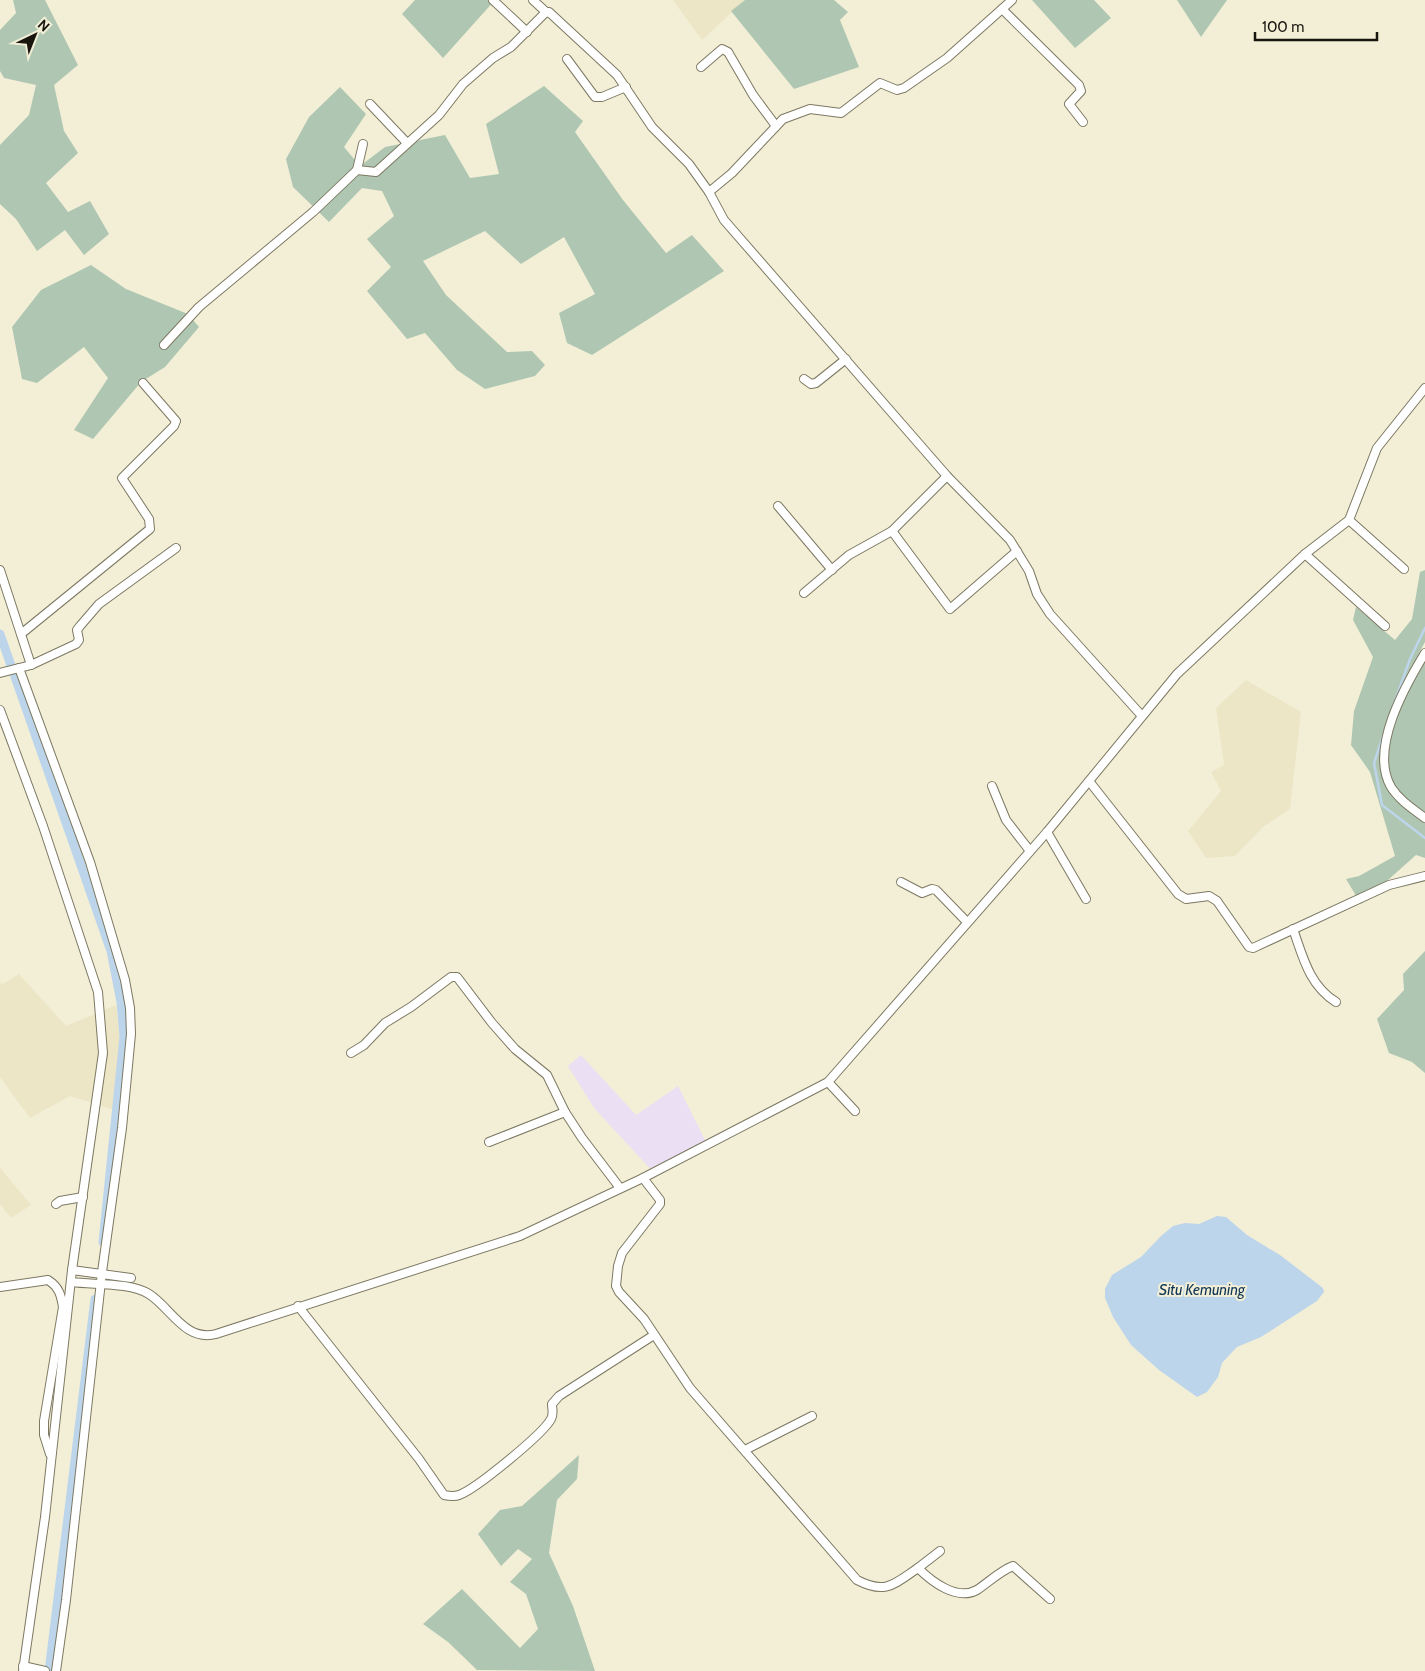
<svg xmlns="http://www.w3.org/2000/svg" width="1425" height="1671" font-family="Cabin,sans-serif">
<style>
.commercial{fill:#ebdff3}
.built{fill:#ece6c6}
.green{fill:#afc7b2}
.water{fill:#bdd5eb}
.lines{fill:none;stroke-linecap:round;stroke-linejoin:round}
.stream{stroke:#bdd5eb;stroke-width:2.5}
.canal{stroke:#bdd5eb;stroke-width:9}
.minor-casing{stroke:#7c7862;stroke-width:10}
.minor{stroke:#fff;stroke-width:8}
.labels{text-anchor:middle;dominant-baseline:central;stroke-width:4;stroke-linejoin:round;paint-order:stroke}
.water-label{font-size:15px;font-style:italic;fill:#0e3555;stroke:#f3efd7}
</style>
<rect width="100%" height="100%" fill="#f3efd7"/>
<polygon class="commercial" points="581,1055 636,1115 678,1086 709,1148 656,1175 594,1108 568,1066"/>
<g class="built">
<polygon points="673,0 745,0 702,40"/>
<polygon points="1246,680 1301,712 1290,809 1263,827 1235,856 1206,858 1188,831 1221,791 1211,772 1224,765 1216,708"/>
<polygon points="19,974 66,1026 116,1005 123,1064 118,1111 70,1096 30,1118 0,1077 0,983 3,984"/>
<polygon points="0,1168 31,1205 11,1218 0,1204"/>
</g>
<g class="green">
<polygon points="13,0 45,0 78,65 54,85 64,131 78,153 46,183 68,212 90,201 109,234 84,255 65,230 37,251 16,219 0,204 0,145 29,115 36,85 4,78 0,71 0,30 16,13"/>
<polygon points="415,0 495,0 443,58 402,14"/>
<polygon points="745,0 834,0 848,12 840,20 859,67 794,89 731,11"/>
<polygon points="1032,0 1094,0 1111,18 1075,48"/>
<polygon points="1177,0 1227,0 1201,37"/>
<polygon points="544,86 583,121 575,132 623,200 666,253 692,235 724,271 592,355 567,343 559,313 595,294 564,237 521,264 485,231 423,261 446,295 507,352 532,351 545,365 535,376 485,389 457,370 425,333 407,339 367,291 391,267 367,239 394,216 382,191 362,188 329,222 293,187 286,159 309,117 340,87 366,114 344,147 360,166 385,147 445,135 470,178 499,174 486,124"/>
<polygon points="91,265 126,289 188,314 199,327 165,367 141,382 93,439 74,430 108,378 84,347 37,383 22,379 12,327 41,290"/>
<polygon points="1425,570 1425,642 1419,653 1425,658 1425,858 1416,855 1361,904 1346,879 1359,876 1395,856 1370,772 1351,745 1354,711 1373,657 1353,620 1356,607 1395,640 1412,619 1420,572"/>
<polygon points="1425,951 1425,1073 1412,1062 1389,1053 1377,1019 1404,990 1403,974"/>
<polygon points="579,1455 577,1479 557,1500 549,1553 573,1606 595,1671 477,1670 448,1642 423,1624 462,1589 520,1648 538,1629 526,1594 510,1582 532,1559 518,1549 501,1566 478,1534 500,1510 522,1506"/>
</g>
<polygon class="water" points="1217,1216 1226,1217 1247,1235 1280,1255 1323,1288 1324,1292 1317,1301 1261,1337 1237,1347 1222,1363 1218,1377 1207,1392 1197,1397 1159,1370 1131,1345 1113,1317 1105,1298 1105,1289 1112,1275 1141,1257 1161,1236 1173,1226 1185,1223 1199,1224"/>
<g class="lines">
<g class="stream">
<polyline points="1394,704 1410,659 1425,628"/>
<polyline points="1384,733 1374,763 1382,805 1425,838"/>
</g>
<g class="canal">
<polyline points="0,634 111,951 121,1002 124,1037 103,1242"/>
<polyline points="49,1671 95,1299"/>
</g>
<g class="minor-casing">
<g id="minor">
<polyline points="493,0 527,32"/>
<polyline points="533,0 546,12"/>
<polyline points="1002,9 1012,0"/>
<polyline points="567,59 595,97 602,97 626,87"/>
<polyline points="701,67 722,49 728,52 753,95 776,126"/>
<polyline points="370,104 407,143"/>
<polyline points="357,170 363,144"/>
<polyline points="709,192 732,173 783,119 810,109 841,113 880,83 897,90 904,88 947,58 1002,9 1079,85 1081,91 1069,104 1083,122"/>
<polyline points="164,345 199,307 313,212 357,170 376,172 439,115 463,84 493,58 511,47 545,13 549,12 617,75 652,127 689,164 709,192 724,220 947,476 1010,540 1029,571 1037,594 1050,614 1142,716"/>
<polyline points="804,379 811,384 816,383 846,359"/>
<polyline points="778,506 832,570"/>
<polyline points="1349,520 1404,569"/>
<polyline points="892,531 950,609 1017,551"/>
<polyline points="1305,554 1385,626"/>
<polyline points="0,570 31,665"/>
<polyline points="804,593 849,555 892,531 947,476"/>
<polyline points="21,634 150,529 149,519 122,478 174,426 176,421 143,383"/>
<path d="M1425,653C1405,686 1369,749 1391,787C1399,800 1413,809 1425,818"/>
<polyline points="19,668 90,862 125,980 130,1008 131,1034 122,1128 102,1272 66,1600 56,1671"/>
<polyline points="0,673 31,665 76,644 79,640 77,630 80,626 99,604 176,548"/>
<polyline points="0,710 43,826 98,992 103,1053 72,1270 45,1517 23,1671"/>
<polyline points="1089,781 1178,894 1186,899 1209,896 1217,901 1249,947 1253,948 1389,885 1425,876"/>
<polyline points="992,786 1006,820 1030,851"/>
<polyline points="1047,832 1086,899"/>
<polyline points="901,882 922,893 932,889 936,890 967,922"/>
<path d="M1293,929C1303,957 1309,985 1336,1002"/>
<polyline points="351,1053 364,1045 385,1023 411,1007 451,977 457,977 492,1023 515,1049 547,1075 565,1112 582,1138 620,1188"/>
<polyline points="828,1082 855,1111"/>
<polyline points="489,1142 565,1112"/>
<path d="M643,1178L660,1200V1204L622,1253L618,1266L616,1286L619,1292L644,1319L690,1388L857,1580C886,1595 894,1584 918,1568C932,1582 957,1601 977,1590C989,1582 1000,1571 1013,1566L1050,1599"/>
<polyline points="56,1204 60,1201 83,1197"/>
<polyline points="72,1270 131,1278"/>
<path d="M72,1282C94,1285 130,1282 149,1294C171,1308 185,1342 216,1334L520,1236L643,1178L828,1082L1047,832L1177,674L1305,554L1349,520L1377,448L1425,388"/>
<path d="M0,1287L48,1280C59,1287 61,1295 63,1307L44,1421V1435L50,1454"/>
<path d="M298,1306L419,1459L444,1495C449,1496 454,1497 459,1495C476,1489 543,1434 551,1419C554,1414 552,1409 552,1404L559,1396L654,1335"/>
<polyline points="745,1450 812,1416"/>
<polyline points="918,1568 940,1551"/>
<polyline points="23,1666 45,1671"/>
</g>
</g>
<use href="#minor" class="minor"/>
</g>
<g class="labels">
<g class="water-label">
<text x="1202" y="1290">Situ Kemuning</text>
</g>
</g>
<g transform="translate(35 35) rotate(43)" stroke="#f3efd7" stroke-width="4" paint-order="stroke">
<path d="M0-4L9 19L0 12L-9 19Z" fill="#17150d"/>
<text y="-8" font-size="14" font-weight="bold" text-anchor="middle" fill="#17150d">N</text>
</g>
<path d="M1255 32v8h122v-8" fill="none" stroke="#17150d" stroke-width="2.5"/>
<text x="1262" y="32" font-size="15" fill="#17150d" stroke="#f3efd7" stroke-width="4" paint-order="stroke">100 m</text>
</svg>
